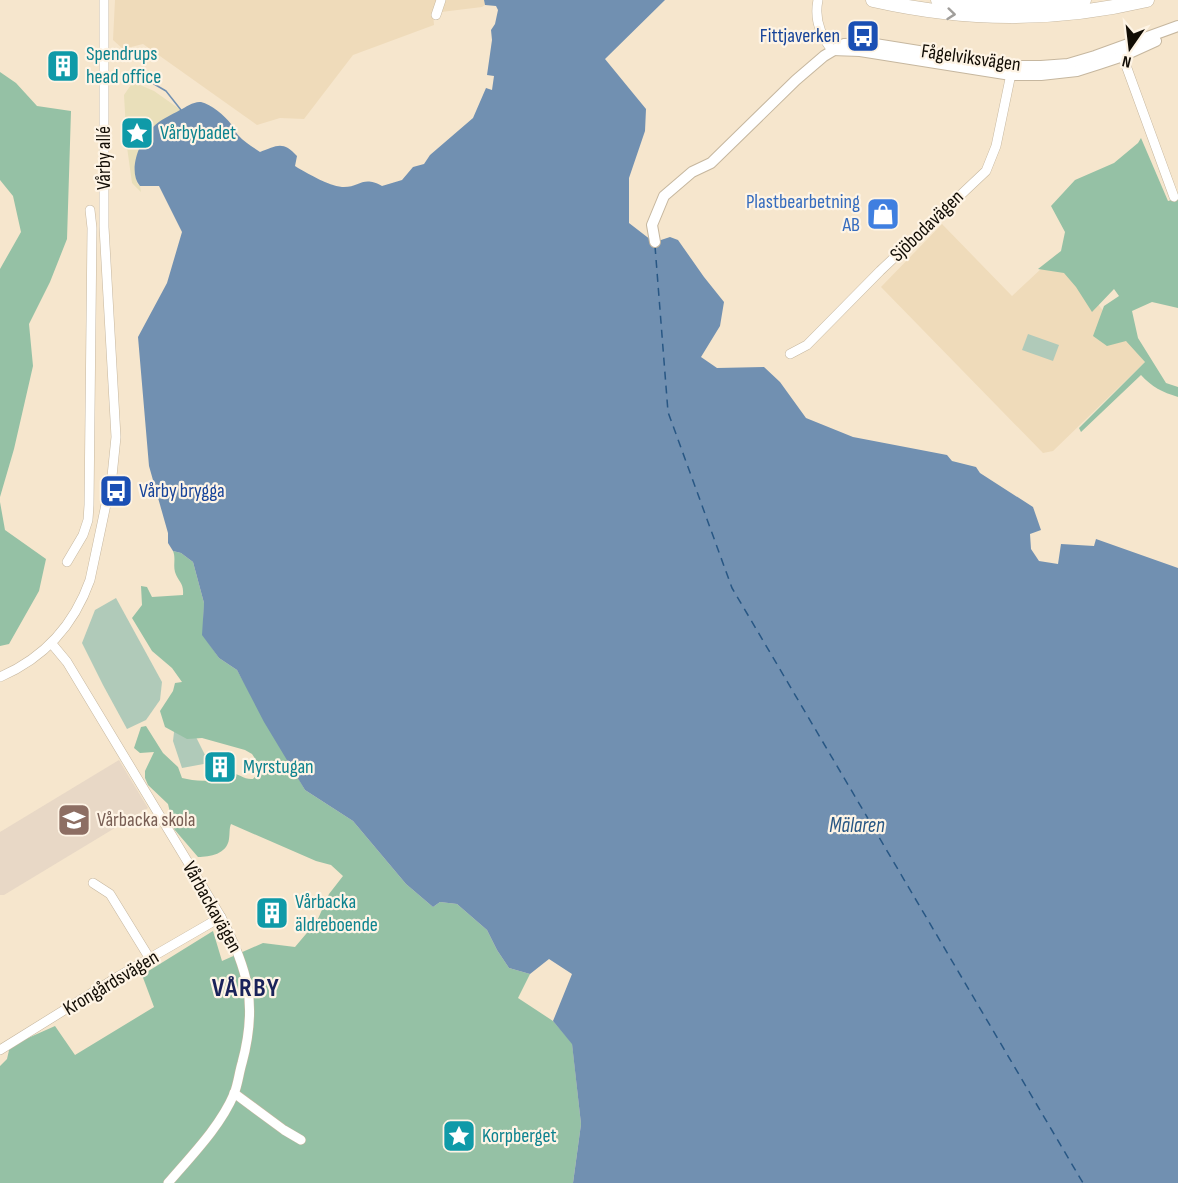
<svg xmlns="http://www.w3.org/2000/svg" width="1178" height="1183" font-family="'Sofia Sans Condensed',sans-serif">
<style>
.built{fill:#efdbba}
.education{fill:#e8d8c6}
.green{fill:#b0cab9}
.forest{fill:#95c1a5}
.sand{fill:#e9dfba}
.water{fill:#7190b1}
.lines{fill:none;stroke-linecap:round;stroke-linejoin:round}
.stream{stroke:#7190b1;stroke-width:1.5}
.ferry{stroke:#285784;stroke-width:1.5;stroke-dasharray:8 6;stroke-linecap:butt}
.minor-casing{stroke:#c6b79f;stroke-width:10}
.major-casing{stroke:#c6b79f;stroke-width:12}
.highway-casing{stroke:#c6b79f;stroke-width:15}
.minor{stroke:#fff;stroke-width:9}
.major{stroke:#fff;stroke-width:10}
.highway{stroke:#fff;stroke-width:14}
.oneway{stroke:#a09e9b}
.labels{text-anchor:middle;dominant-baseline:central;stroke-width:4.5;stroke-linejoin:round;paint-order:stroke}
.transit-label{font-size:20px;fill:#164399;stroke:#fef4e5;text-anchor:end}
.culture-label{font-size:20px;fill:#0d838f;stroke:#fef4e5;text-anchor:start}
.street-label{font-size:20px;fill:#120d05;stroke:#fef4e5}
.shop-label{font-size:20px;fill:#366cbe;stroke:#fef4e5;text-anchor:end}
.education-label{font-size:20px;fill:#785e54;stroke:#fef4e5;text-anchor:start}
.water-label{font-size:21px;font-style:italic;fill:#285784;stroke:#fef4e5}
.district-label{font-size:26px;font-weight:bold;letter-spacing:1.5px;fill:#1a235a;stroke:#fef4e5}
</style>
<rect width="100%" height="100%" fill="#f6e6cd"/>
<g class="built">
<polygon points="115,0 484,0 485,5 482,7 433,13 434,25 353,55 304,119 280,118 257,125 143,44 123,49 113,40"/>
<polygon points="942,224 1012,296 1057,254 1145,362 1053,451 1043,453 881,287"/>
</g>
<polygon class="education" points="119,760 148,808 4,895 0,895 0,832"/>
<g class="green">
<polygon points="1028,334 1059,345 1053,361 1022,350"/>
<polygon points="116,598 162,682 160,700 146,720 127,729 103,685 82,643 95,610"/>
<polygon points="179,689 196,737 209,763 182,768 173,741"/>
</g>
<g class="forest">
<polygon points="0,72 16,83 37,106 71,111 67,239 50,282 29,324 33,366 14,449 0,497 0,269 21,232 13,196 0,180"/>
<path d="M1141,138L1168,201L1178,198V308L1152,302L1132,311L1138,338L1166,383L1178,387V397C1162,392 1152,387 1141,375L1081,432L1079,428L1145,362L1126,341L1107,346L1093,336L1104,306L1119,296L1114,289L1092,312L1076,287L1064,273L1038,269L1061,251L1065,232L1051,206L1075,180L1114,163L1138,143Z"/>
<polygon points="0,502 5,530 46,559 39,591 9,644 0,646"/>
<path d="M173,551L181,553L193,562L204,603L203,635L219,658L237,670L305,790L353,821L406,884L433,907L440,902L457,904L487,930L497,950L509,968L530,974L518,998L553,1021L572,1043L581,1124L573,1183H0V1066L7,1059L10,1046L55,1026L75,1055L154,1007L142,975L213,931L222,961L263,943L295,947L317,921L329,894L343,876L331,865L316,861L231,824C229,829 230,833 229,839C227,854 210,857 198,857L174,829L168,804L148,785L145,778V771L154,752L140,753L134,748L141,727L146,726L163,753L178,767L182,778C191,780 202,782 211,780C218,779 223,773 230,773C239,773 244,780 253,779L258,773L260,766L252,754L245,750L202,738L187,739L165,727L160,711L173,691L175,683L182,682L172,668L152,651L132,618L142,605L141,586L147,587L152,597L183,595C184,582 178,582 175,572C173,565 176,558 173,551Z"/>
</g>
<path class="sand" d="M133,82L154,91L181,110C142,132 139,139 137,183L140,186L141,192L132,183L127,147L124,95Z"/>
<path class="water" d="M484,0H665L605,59L646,109L645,131L629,178V223L651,240L658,241L670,237L678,240L704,277L724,302L720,326L701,357L717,368L764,367L780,382L806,418L853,437L947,455L952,461L976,467L980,473L1033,507L1041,530L1030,534L1031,549L1039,561L1058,564L1061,544L1094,546L1096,539L1178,568V1183H573L581,1124L572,1044L553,1021L572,974L549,959L530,974L509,968L497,950L487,930L457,904L440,902L433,907L406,884L353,821L305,790L264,722L237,670L219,658L202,635L204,603L193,562L181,553L173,551L168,543V533L149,466L138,337L167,283L182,232L159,186H140C127,171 140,140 153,127C160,120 171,115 180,110C186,107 194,101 201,102C211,104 225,116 231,124C234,127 235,132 238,135C243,141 250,145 257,150L260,152C276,146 283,140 297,156L295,166L298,168C311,175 327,185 342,187C360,188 362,175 382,186L402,180L413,167L424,164L430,155L473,118L486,88L492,90L494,76L487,75L492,40L491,30L495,24L498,10L496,6L485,5Z"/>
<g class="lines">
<polyline class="stream" points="144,72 152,76 154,84 166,91 181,110"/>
<polyline class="ferry" points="655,246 668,412 732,588 1083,1183"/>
<g class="minor-casing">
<g id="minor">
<path d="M818,0C814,19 820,35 832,50"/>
<polyline points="436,15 441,0"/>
<polyline points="1120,49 1174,197"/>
<polyline points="790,354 807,345 880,271 986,171 996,146 1012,69"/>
<polyline points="67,562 83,535 88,520 89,505 92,228 90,210"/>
<path d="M52,644L67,662L221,917C248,969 258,1004 242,1063C239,1073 238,1084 234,1094C220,1127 191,1156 168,1183"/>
<path d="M0,677C44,658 74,625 90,580L112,476L116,437L104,227V0"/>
<polyline points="93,883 110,894 150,959"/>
<polyline points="0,1050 119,976 221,917"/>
<polyline points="234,1093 284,1130 301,1140"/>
</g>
</g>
<g class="major-casing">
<g id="major">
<polyline points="832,50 860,51 1011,75 1041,75 1077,71 1099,64 1123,56 1156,41"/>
<polyline points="655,242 652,225 664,196 692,172 711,163 796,80 824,56 844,44 869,43 1012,66 1041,66 1068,64 1095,56 1178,26"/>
</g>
</g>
<g class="highway-casing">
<g id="highway">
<path d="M873,0C966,21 1054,22 1147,0"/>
<path d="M938,0C986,7 1036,6 1084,0"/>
</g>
</g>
<use href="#minor" class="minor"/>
<use href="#major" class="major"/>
<use href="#highway" class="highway"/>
</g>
<defs><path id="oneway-chevron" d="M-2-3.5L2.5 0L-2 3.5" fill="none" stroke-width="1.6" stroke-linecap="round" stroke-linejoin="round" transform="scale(1.5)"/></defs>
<use class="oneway" href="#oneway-chevron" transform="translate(951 14) rotate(6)"/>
<defs>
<g id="bus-square" transform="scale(1.725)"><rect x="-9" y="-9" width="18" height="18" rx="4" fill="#1a4fb4" stroke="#fef4e5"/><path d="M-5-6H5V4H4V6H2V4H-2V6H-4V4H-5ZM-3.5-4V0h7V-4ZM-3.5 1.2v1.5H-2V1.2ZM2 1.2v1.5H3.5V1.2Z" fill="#fff"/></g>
<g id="building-square" transform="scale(1.725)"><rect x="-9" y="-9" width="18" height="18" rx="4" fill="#0f9aa8" stroke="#fef4e5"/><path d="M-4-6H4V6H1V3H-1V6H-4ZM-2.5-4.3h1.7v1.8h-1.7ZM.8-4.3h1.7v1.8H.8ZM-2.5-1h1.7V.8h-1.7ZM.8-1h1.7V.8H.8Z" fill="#fff"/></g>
<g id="sight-square" transform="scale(1.725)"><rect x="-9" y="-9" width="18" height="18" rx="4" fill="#0f9aa8" stroke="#fef4e5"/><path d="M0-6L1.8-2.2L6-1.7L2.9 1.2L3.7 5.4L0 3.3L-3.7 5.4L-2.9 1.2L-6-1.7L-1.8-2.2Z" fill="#fff"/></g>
<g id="shop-square" transform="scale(1.725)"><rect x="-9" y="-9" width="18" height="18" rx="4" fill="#3f7fe0" stroke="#fef4e5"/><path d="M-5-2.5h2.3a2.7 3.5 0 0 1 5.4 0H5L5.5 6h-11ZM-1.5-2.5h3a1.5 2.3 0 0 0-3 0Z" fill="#fff"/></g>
<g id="school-square" transform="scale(1.725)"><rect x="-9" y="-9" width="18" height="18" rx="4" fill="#8d6e63" stroke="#fef4e5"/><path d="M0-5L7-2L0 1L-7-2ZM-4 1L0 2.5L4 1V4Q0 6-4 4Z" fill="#fff"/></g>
</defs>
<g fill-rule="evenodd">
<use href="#bus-square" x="863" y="36"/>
<use href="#building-square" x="63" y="66"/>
<use href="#sight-square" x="137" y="133"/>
<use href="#shop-square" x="883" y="214"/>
<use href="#bus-square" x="116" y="491"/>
<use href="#building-square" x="220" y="767"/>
<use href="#school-square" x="74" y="820"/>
<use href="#building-square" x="272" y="913"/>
<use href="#sight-square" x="459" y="1136"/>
</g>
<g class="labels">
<g class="transit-label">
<text x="840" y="36">Fittjaverken</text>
<text x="139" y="491" text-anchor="start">Vårby brygga</text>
</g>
<g class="culture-label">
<text x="86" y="54">Spendrups<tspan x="86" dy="23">head office</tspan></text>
<text x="160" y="133">Vårbybadet</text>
<text x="243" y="767">Myrstugan</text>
<text x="295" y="902">Vårbacka<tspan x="295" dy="23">äldreboende</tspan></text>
<text x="482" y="1136">Korpberget</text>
</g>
<g class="street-label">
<text transform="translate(971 58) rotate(8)">Fågelviksvägen</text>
<text transform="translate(104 158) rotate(-90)">Vårby allé</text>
<text transform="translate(927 226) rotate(-44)">Sjöbodavägen</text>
<text transform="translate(212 907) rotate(61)">Vårbackavägen</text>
<text transform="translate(111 983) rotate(-31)">Krongårdsvägen</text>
</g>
<g class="shop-label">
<text x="860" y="202">Plastbearbetning<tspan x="860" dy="23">AB</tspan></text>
</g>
<g class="education-label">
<text x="97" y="820">Vårbacka skola</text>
</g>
<g class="water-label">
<text x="857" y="825">Mälaren</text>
</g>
<g class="district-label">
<text x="246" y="988">VÅRBY</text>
</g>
</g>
<g transform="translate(1130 48) rotate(194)" stroke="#fef4e5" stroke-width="4.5" paint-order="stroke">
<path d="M0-4.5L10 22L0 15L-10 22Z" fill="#120d05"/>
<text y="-9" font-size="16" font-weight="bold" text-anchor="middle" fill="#120d05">N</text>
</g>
</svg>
